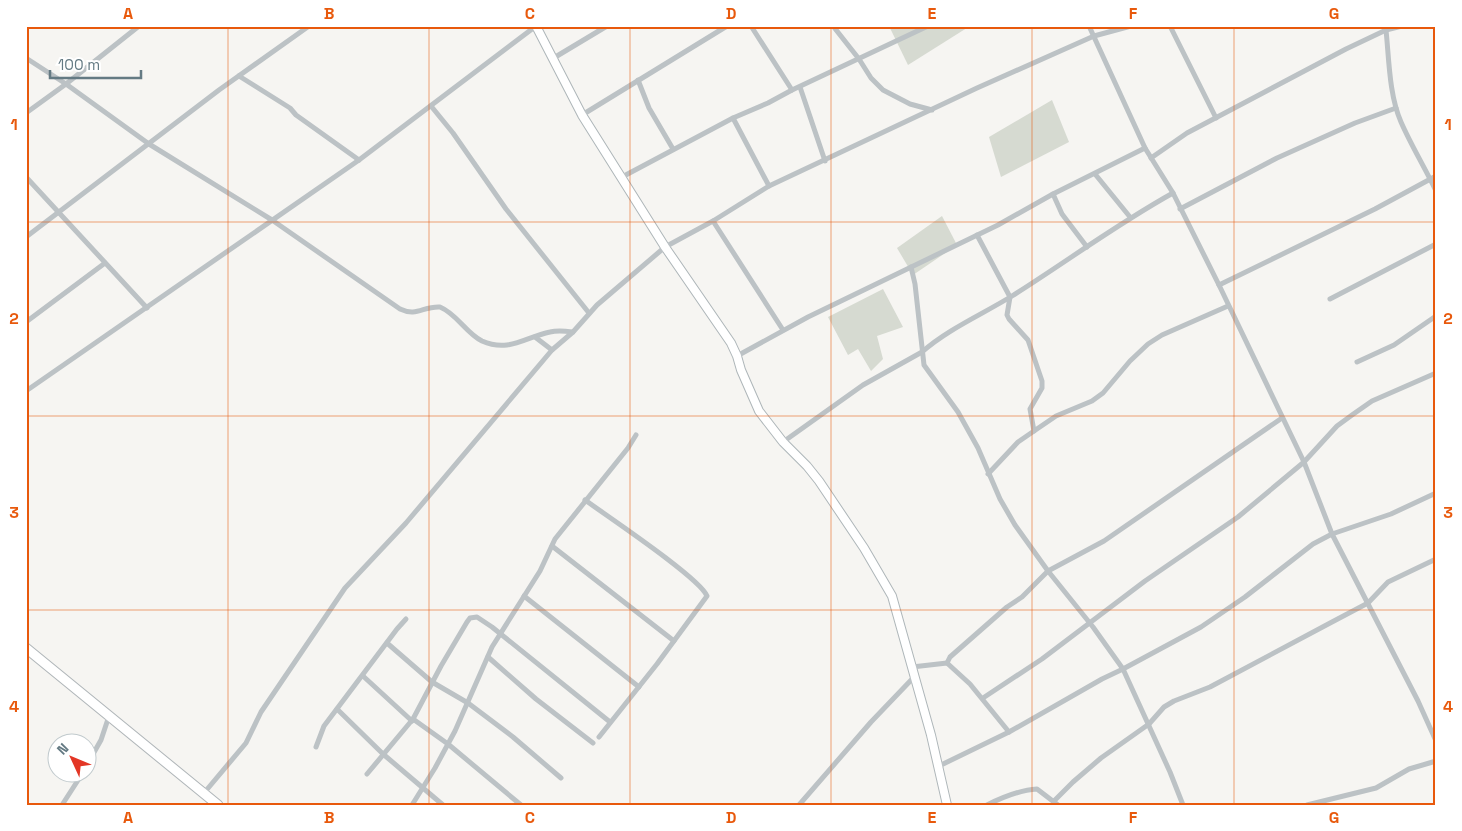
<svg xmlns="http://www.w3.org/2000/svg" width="1462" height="831" font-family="'Space Grotesk',sans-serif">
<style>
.green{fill:#d6dad1}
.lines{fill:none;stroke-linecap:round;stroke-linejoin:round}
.secondary-casing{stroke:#aeb6b9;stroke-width:10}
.primary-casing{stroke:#b0b6b9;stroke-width:11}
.street{stroke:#bcc2c5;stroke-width:5}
.secondary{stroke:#fff;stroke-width:8}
.primary{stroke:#fff;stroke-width:9}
.grid{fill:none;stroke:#e8590c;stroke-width:1;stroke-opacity:0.55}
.neatline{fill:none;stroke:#e8590c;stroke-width:2}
.grid-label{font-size:16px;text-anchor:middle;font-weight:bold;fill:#e8590c}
</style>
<rect width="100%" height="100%" fill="#f6f5f2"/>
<g class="green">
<polygon points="889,26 970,26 908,65"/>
<polygon points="1052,100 1069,142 1001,177 989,137"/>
<polygon points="942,216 957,245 913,275 897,248"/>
<polygon points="883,289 903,327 877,336 883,359 871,371 858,349 848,355 828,317"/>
</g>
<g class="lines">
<g class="secondary-casing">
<polyline id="secondary" points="536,26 582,115 665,247 731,343 737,356 741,370 759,411 783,442 807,466 819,481 864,548 892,596 931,735 947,805"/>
</g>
<g class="primary-casing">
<polyline id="primary" points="26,648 218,805"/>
</g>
<g class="street">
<polyline points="751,26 792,90"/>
<polyline points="833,26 859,59 871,78 883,90 910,104 932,110"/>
<polyline points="1089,26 1145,148 1173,193 1219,285 1304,462 1332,534 1418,701 1436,741"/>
<polyline points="1170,26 1216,118"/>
<path d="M1386,30C1389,58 1389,95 1401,122C1411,145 1425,168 1436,191"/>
<path d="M26,58L66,84L149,144L272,220L400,309C417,317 423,306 440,307C457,314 466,333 482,341C509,353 525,337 550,332C558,330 565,331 573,332"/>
<polyline points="552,59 607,26"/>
<polyline points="239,76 290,108 296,115 359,160"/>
<polyline points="638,80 649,108 673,149"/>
<polyline points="800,87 825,161"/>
<polyline points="431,106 453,133 506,209 589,313"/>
<polyline points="26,113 66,84 139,26"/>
<polyline points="582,115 727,26"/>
<polyline points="733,118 769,186"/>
<polyline points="1151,158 1187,133 1346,49 1386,30 1402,26"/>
<polyline points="1095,174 1130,217"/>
<polyline points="26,177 147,308"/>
<polyline points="622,177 733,118 768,103 792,90 928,26"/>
<polyline points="1053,194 1062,214 1087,247"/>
<polyline points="1180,209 1277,158 1355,123 1396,108"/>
<polyline points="713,221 783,330"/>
<polyline points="977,235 1010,297 1007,315 1009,319 1028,340 1042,381 1042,388 1030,409 1034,431"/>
<polyline points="26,237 219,90 309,26"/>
<polyline points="911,267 915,284 924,365 958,412 978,448 1000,499 1015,525 1048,571 1093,627 1123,669 1170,772 1183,805"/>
<polyline points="1219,285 1375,209 1436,176"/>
<polyline points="1330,299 1436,244"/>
<polyline points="26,322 105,263"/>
<polyline points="535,337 552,350"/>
<polyline points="737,356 808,317 998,225 1053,194 1145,148"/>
<polyline points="1357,362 1394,345 1436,316"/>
<polyline points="26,391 359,160 536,26"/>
<path d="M783,442L863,385L922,352C948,329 983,314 1012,296C1066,262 1117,224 1173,193"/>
<polyline points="988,474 1018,442 1034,431 1056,416 1092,401 1103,393 1130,361 1148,344 1162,335 1228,306"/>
<path d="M585,500C607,516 700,578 707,596L657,664L599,737"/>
<polyline points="552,546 674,641"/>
<polyline points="524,596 639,687"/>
<polyline points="387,643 432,682 468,703 513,737 561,778"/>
<polyline points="488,657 536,699 593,743"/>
<polyline points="947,663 950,657 1007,607 1022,597 1048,571 1104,541 1282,418"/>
<polyline points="912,667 947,663 970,684 1009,732"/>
<polyline points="363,676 412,721"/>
<polyline points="983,698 1042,659 1145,581 1238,517 1304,462 1337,426 1352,415 1372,401 1436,373"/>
<polyline points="337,709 383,754 443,805"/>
<polyline points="413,719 448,744 521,805"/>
<polyline points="316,747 324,726 397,629 406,619"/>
<polyline points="88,763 101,740 109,716"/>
<polyline points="939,766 1009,732 1102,679 1123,669 1201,627 1245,597 1313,544 1332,534 1391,514 1436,493"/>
<polyline points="367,774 413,719 441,666 467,622 470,618 477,617 492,627 610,722"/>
<polyline points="204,793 246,743 261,712 345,588 406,523 552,350 573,332 597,305 665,247 713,221 769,186 977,88 1094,36 1131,26"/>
<polyline points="1054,801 1073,782 1101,758 1149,724 1164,707 1174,701 1210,687 1332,622 1368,603 1388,582 1436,559"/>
<polyline points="62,805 82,774"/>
<polyline points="412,805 435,768 455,731 492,647 540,571 555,539 628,448 636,435"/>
<polyline points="799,805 871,722 915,676"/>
<path d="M987,805C1003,797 1019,790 1037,789L1058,805"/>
<polyline points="1307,805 1376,788 1409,769 1436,761"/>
</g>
<use href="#secondary" class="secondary"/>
<use href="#primary" class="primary"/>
</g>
<path class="grid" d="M228,26V805M429,26V805M630,26V805M831,26V805M1032,26V805M1234,26V805M26,222H1436M26,416H1436M26,610H1436"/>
<rect width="1462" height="831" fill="none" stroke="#ffffff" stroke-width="55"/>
<g transform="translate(72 758) rotate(314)"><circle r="24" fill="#ffffff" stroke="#c1cacd"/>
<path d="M0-4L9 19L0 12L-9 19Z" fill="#e33625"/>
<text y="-8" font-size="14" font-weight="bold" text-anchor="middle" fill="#647a83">N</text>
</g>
<path d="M50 70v8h91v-8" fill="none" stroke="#647a83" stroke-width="2.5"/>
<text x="58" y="70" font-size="15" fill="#647a83" stroke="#ffffff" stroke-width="4" paint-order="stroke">100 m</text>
<rect x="28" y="28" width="1406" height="776" class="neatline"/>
<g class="grid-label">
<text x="128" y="19">A</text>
<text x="329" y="19">B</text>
<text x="530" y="19">C</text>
<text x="731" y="19">D</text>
<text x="932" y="19">E</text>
<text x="1133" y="19">F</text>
<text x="1334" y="19">G</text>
<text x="14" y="130">1</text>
<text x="1448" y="130">1</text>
<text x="14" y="324">2</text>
<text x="1448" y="324">2</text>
<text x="14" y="518">3</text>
<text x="1448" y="518">3</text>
<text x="14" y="712">4</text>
<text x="1448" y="712">4</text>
<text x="128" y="823">A</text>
<text x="329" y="823">B</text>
<text x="530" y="823">C</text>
<text x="731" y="823">D</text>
<text x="932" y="823">E</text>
<text x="1133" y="823">F</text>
<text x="1334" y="823">G</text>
</g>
</svg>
